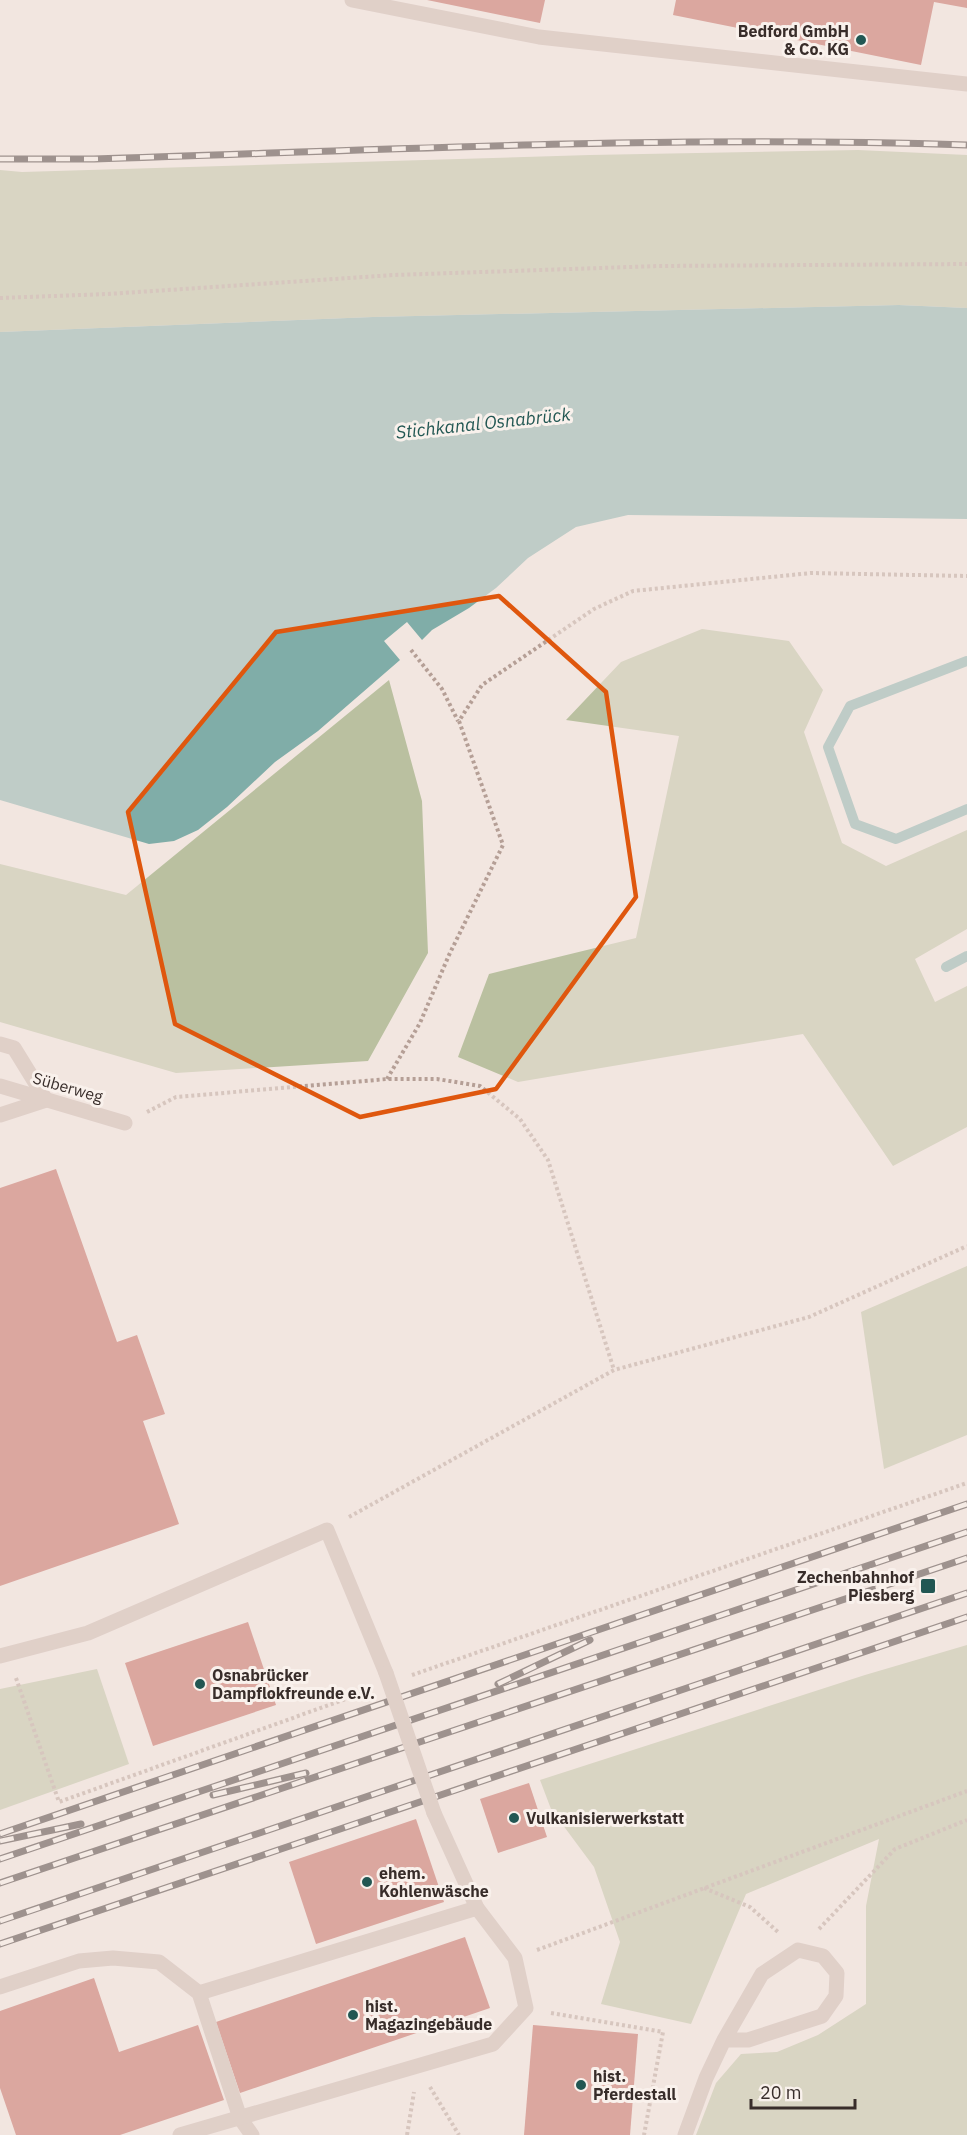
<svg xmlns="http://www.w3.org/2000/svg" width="967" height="2135" font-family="'IBM Plex Sans',sans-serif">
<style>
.green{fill:#bac0a0}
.water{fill:#80ada8}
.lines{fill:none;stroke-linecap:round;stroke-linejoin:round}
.stream{stroke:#80ada8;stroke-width:10}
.building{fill:#be5b51}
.path{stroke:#b59f96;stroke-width:4;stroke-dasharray:3 3;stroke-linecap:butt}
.service{stroke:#c9b5ac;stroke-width:15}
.minor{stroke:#c9b5ac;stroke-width:15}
.rail-casing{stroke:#382d2a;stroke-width:7}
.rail{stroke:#f9f1ec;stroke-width:4.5;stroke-dasharray:14;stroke-linecap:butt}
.service-bridge{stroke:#c9b5ac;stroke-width:15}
.marked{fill:none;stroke:#df570e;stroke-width:4.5;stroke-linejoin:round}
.poi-dot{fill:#225753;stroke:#f9f1ec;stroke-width:2}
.labels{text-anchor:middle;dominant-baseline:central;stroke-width:6;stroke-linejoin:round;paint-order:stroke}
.poi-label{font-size:16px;font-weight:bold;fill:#382d2a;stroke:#f9f1ec;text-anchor:start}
.street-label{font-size:16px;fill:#382d2a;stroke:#f9f1ec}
.water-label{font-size:18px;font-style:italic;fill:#225753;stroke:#f9f1ec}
</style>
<rect width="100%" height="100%" fill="#f2e6e0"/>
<g class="green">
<polygon points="858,150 967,155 967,308 899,305 373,317 0,332 0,170 22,172 590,155"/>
<polygon points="702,629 789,641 823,690 804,732 842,843 886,866 967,830 967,929 915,959 935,1002 967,986 967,1127 893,1166 803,1034 518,1082 458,1057 489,974 636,938 679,736 566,720 621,662"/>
<polygon points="389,680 422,801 428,953 368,1061 176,1073 0,1022 0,864 126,895"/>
<polygon points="967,1266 967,1435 884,1469 861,1312"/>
<polygon points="967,1645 967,2135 696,2135 716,2083 741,2054 777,2052 818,2035 866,2004 866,1906 879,1839 746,1894 691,2024 601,2004 620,1942 594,1867 551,1809 540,1780 865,1675"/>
<polygon points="97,1669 129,1764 0,1810 0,1689"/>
</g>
<polygon class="water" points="899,305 967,308 967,519 628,515 576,527 528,558 496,588 469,608 432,630 422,640 407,622 384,641 400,660 318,731 275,762 227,807 198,830 174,841 149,844 0,800 0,332 373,317"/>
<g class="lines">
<g class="stream">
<polyline points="967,661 850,706 828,747 855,824 896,839 967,809"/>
<polyline points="946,967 967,956"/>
</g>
</g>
<g class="building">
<polygon points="427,0 545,0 540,23"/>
<polygon points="676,0 967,0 967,8 934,2 921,65 673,15"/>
<polygon points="56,1169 117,1342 137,1335 165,1414 143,1421 179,1524 0,1586 0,1188"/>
<polygon points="248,1622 276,1705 153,1746 125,1663"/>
<polygon points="529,1783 547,1837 498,1853 480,1799"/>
<polygon points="416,1819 444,1902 316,1944 289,1862"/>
<polygon points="465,1937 490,2008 240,2093 216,2022"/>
<polygon points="94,1978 119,2052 198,2025 224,2100 120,2135 16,2135 0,2088 0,2011"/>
<polygon points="533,2025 638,2034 630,2135 524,2135"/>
</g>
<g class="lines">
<g class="path">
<polyline points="0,298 108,294 394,275 659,266 967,264"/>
<polyline points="411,650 442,689 458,721"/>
<polyline points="387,1079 420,1023 449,955 503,845 459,721 482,685 594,609 633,591 811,573 967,576"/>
<polyline points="147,1112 176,1097 387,1079 437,1079 480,1086 520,1119 548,1160 614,1370"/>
<polyline points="349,1517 614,1370 809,1317 967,1246"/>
<polyline points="412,1675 967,1483"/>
<polyline points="16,1678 59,1802 365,1692"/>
<polyline points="704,1888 750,1907 779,1933"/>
<polyline points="819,1929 895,1849 967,1820"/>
<polyline points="537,1950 967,1791"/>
<polyline points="551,2013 663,2032 644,2135"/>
<polyline points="430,2087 459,2135"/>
<polyline points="407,2135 414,2092"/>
</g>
<g class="service">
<polyline points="352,0 539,37 967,84"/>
<polyline points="0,1044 14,1048 46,1100 0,1115"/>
<polyline points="0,1656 88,1633 327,1530 386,1673"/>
<polyline points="0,1987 79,1961 113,1958 159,1962 199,1993 240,2118 252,2135"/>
<polyline points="199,1993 477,1908"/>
<polyline points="180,2135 493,2044 526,2008 515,1958 477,1908 434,1813"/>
<polyline points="685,2135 706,2078 724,2040 762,1974 798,1950 823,1956 837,1973 836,1996 822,2016 748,2040 724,2040"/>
</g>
<polyline class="minor" points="0,1086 125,1123"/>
<g class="rail-casing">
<g id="rail">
<path d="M0,159H94C385,150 676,135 967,145"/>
<polyline points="498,1684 590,1640"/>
<polyline points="213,1795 306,1773"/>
<polyline points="0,1834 967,1504"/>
<polyline points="0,1841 81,1824"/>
<polyline points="0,1859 967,1532"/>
<polyline points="0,1883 967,1558"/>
<polyline points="0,1921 967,1593"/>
<polyline points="0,1944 967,1617"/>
</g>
</g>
<use href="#rail" class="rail"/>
<polyline class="service-bridge" points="386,1673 434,1813"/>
</g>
<path d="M0 0H967V2135H0ZM499,596L606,692L636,897L496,1089L360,1117L175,1024L128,812L276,632Z" fill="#f2e6e0" fill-opacity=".55" fill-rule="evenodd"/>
<path class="marked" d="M499,596L606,692L636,897L496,1089L360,1117L175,1024L128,812L276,632Z"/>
<g class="poi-dot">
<circle cx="861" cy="40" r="6"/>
<rect x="920" y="1578" width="16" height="16" rx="3"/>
<circle cx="200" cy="1684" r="6"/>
<circle cx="514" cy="1818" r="6"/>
<circle cx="367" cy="1882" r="6"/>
<circle cx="353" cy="2015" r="6"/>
<circle cx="581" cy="2085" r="6"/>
</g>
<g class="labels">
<g class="poi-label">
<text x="849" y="31" text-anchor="end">Bedford GmbH<tspan x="849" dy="18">&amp; Co. KG</tspan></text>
<text x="914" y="1577" text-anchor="end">Zechenbahnhof<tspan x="914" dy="18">Piesberg</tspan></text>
<text x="212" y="1675">Osnabrücker<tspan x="212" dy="18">Dampflokfreunde e.V.</tspan></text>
<text x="526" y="1818">Vulkanisierwerkstatt</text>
<text x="379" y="1873">ehem.<tspan x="379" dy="18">Kohlenwäsche</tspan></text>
<text x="365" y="2006">hist.<tspan x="365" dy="18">Magazingebäude</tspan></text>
<text x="593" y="2076">hist.<tspan x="593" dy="18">Pferdestall</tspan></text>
</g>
<g class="street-label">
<text transform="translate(68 1087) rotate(16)">Süberweg</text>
</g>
<g class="water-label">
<text transform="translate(483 423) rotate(-6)">Stichkanal Osnabrück</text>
</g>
</g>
<path d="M751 2099v9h104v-9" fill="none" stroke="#382d2a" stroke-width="3"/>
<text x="760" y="2099" font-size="18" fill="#382d2a" stroke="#f9f1ec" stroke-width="4.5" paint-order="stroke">20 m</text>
</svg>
